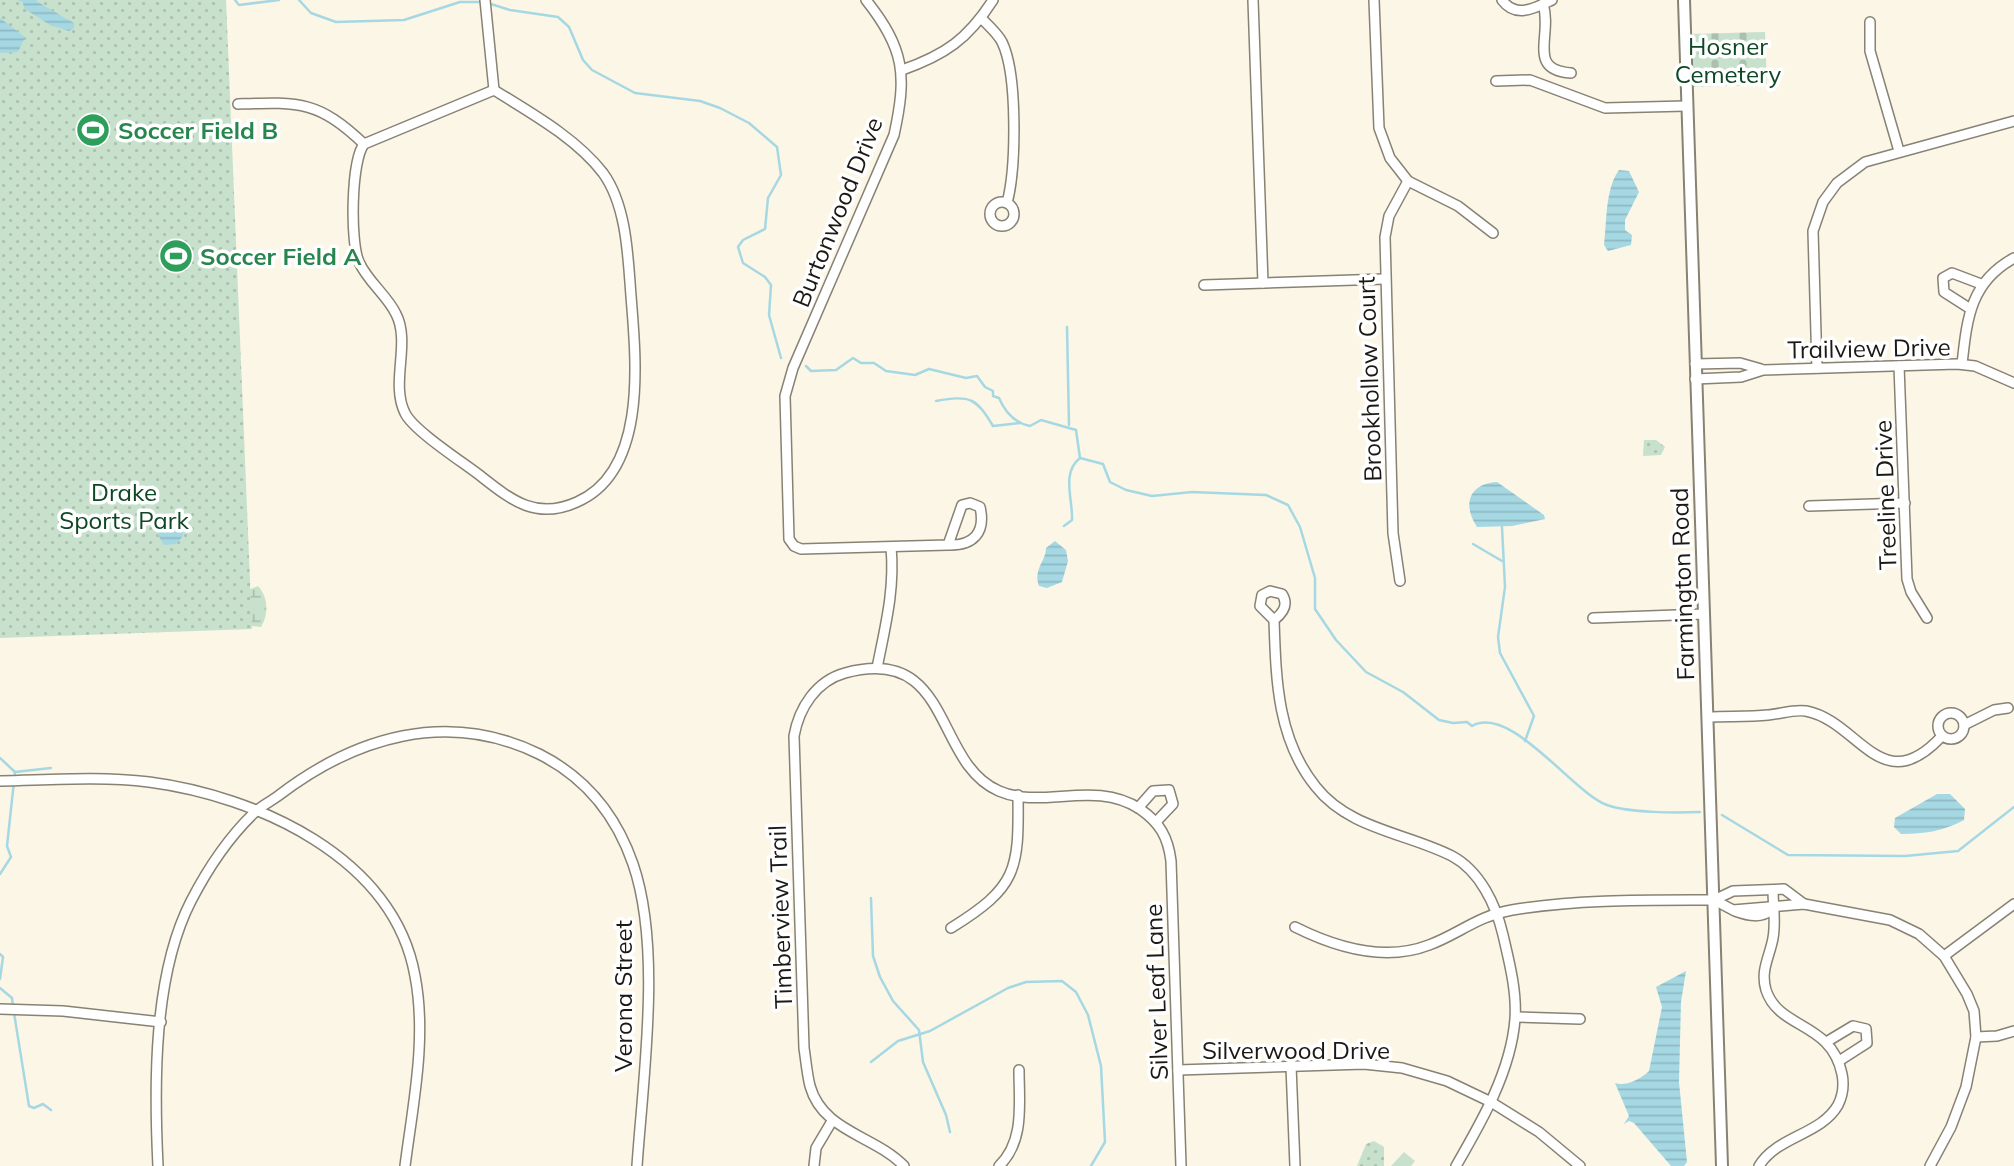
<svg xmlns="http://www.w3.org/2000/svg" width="2014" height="1166" font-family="Mulish,sans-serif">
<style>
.green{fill:#c8e1cd}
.wetland{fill:url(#wetland-marsh)}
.cemetery{fill:url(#cemetery-stones)}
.park{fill:url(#park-dots)}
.water{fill:url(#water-rules)}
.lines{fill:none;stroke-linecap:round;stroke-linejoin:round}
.stream{stroke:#a6d8e3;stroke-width:2.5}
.minor-casing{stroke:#878274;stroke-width:12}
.tertiary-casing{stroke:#878274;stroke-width:14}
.minor{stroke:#fff;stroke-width:9}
.tertiary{stroke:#fff;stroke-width:10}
.labels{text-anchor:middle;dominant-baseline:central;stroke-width:7;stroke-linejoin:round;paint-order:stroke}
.park-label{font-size:24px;fill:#0e4724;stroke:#fff}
.leisure-label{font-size:24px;font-weight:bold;fill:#27864d;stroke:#fff;text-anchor:start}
.street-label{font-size:24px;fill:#1b1914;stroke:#fff}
</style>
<defs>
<pattern id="wetland-marsh" width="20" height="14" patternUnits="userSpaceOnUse" patternTransform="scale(1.75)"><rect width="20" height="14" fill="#c8e1cd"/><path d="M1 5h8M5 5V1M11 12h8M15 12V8" fill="none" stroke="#abc0af"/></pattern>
<pattern id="cemetery-stones" width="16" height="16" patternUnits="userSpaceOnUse" patternTransform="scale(1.75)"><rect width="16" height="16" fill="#c8e1cd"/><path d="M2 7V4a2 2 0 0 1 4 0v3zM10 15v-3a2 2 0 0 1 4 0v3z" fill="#abc0af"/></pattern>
<pattern id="park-dots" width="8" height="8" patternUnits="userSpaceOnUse" patternTransform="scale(1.75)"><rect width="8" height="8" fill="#c8e1cd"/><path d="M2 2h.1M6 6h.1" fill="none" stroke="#abc0af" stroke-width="1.8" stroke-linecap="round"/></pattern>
<pattern id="water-rules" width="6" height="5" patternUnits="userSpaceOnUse" patternTransform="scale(1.75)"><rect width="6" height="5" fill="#a6d8e3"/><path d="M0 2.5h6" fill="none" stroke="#8eb9c2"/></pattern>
</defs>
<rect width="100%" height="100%" fill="#fbf6e6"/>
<polygon class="green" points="1404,1152 1415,1161 1411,1166 1391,1166"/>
<path class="wetland" d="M258,586C268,597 269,614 261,627L240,625L246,591Z"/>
<polygon class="cemetery" points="1765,32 1767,85 1691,87 1689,34"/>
<g class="park">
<polygon points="0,0 226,0 252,629 0,638"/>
<polygon points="1644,440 1656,440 1665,447 1661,455 1643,456"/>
<polygon points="1374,1141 1384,1147 1384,1166 1357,1166 1366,1144"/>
</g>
<g class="water">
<polygon points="22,1 36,1 74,23 74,28 69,31 50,25 25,9"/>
<polygon points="0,18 25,37 18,52 0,53"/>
<path d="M1619,170L1629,171L1639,192L1625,220V230L1632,235L1631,245L1608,251L1604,245C1607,222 1605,189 1619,170Z"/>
<path d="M1497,482L1544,515L1545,519L1512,526L1477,527C1462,504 1469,484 1497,482Z"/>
<polygon points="162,518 183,521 183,536 176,544 164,545 158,535 157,523"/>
<path d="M1055,541L1066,550L1068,561L1062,582L1047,588L1039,586C1033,569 1046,561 1046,548Z"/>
<path d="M1937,794H1950L1965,809L1964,820C1944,831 1924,834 1901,834L1894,827L1895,818Z"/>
<path d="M1686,971L1681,1002L1679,1082L1687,1162L1684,1166H1671L1634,1123L1629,1121L1624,1124L1629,1116L1615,1083C1625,1087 1641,1079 1649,1071L1662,1007L1656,987Z"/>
</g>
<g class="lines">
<g class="stream">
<polyline points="20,0 36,0"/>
<polyline points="235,0 239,5 279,0"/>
<polyline points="299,0 311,13 336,22 404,20 460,2 479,2"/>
<polyline points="491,4 510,10 558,17 569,27 583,60 592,70 635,93 700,101 720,108 749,123 777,147 781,175 768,198 765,229 743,240 738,247 743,263 765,277 771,285 769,315 781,358"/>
<polyline points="1067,327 1069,425"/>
<path d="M806,366L811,371L836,370L853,358L861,363H874L886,371L915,375L929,369L966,378L977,376L985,387L993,391V396L999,398C1005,412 1015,423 1030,426L1041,420L1076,430L1080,458"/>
<path d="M936,401C970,394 977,399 993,426L1020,423"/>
<path d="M1080,458L1103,464L1110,482L1126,490L1152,496L1192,492L1266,495L1288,505L1300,527L1315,578V609L1336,640L1366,672L1403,692L1439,720L1453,723L1467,722L1472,726C1511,704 1573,793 1607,805C1629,813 1677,813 1700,812"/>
<path d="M1064,526L1072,520C1073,499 1061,473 1080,458"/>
<polyline points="1502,527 1505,587 1498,637 1500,653 1534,716 1525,741"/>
<polyline points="1473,544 1502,561"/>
<polyline points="0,758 15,772 51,768"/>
<polyline points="1722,815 1788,855 1905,856 1958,851 2014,807"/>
<polyline points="0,874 11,857 7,846 15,772"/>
<polyline points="871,898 873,956 880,977 893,1001 919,1030 923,1062 946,1115 950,1132"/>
<polyline points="0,954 3,957 0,979"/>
<polyline points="0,988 12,998 13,1007"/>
<polyline points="14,1013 29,1106 34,1108 43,1104 51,1110"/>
<polyline points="871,1062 898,1041 930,1031 1008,988 1026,982 1062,981 1076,992 1088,1015 1101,1066 1105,1142 1091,1166"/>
</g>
<g class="minor-casing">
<g id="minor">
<polyline points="485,0 494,90"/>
<path d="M866,0C905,49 907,75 894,135L793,368L785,396L789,539L794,546L801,549L948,545L962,505L970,503L980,507C986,533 973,546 948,545"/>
<polyline points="1253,0 1263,283"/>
<polyline points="1374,0 1379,128 1390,158 1408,181 1458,206 1493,233"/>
<path d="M1502,0C1516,19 1535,8 1552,0"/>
<path d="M1543,4C1553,35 1526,70 1571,73"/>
<path d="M981,18C988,25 998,34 1002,42C1018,75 1016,169 1007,203"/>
<polyline points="1870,22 1870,51 1899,151"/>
<path d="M902,70C945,55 968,39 993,0"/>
<polyline points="1496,81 1530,80 1605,108 1686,106"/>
<path d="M494,90C531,113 576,138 603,173C627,206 628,258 631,296C636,360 648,471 577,502C535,521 510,499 478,474C461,461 413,430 405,413C390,383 411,343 396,314C387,295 368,282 359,262C350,242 351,161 364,144Z"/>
<path d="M238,104C298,102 318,100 364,144"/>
<circle cx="1002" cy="214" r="12"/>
<polyline points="1204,285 1385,279"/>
<polyline points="1969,308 1944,292 1943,278 1952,273 1981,284"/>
<polyline points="1695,364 1740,363 1761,369"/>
<path d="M1962,364C1967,319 1970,282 2014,258"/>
<polyline points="1899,366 1907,579 1911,592 1927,618"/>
<polyline points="1817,368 1813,231 1823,202 1837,183 1865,162 2014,121"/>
<polyline points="1695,379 1741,377 1763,370 1957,364 1975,366 2014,383"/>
<polyline points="1809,506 1905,503"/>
<polyline points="1400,581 1393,533 1385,237 1389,216 1408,181"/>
<polyline points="1593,618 1704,614"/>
<path d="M1274,620L1260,606L1262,595L1270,591L1282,594C1289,605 1283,613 1274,620C1276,679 1277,739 1316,787C1349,829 1407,833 1452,856C1480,871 1496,905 1503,935C1509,961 1517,991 1515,1019C1511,1071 1482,1121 1456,1166"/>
<path d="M877,668C885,627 895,590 891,547"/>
<circle cx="1951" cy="726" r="13"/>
<path d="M1709,717C1728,716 1749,717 1768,715C1781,714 1793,709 1806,711C1859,721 1881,801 1941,737"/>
<polyline points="1964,725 1994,710 2008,708"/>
<path d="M0,781C49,780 100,776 149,782C256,796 394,857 415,976C427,1038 413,1104 405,1166"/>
<polyline points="1138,808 1153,791 1169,790 1173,804 1156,822"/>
<polyline points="1714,900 1733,910 1804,904 1890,920 1919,934 1944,956 1967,994 1974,1011 1976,1037 1966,1087 1951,1127 1930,1166"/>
<path d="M1735,911C1749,916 1761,919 1773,909"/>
<path d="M1295,927C1335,947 1385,962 1429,945C1459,934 1477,916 1512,910C1578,899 1647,900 1714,900L1733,891L1784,889L1804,904"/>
<path d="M951,928C1017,887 1019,871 1018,795"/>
<polyline points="1944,956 2014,904"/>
<polyline points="0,1009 63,1011 161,1022"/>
<polyline points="1516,1017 1580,1019"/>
<polyline points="1976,1037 1997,1036 2014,1031"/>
<polyline points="1828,1041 1853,1026 1866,1029 1867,1043 1839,1061"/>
<polyline points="1291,1066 1295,1166"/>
<polyline points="1178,1070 1364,1064 1402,1068 1447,1081 1491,1102 1539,1132 1580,1166"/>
<path d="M158,1166C154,1085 153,975 191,901C207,870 229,837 254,813C261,806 270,802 278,796C355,737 447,709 539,754C585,777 616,815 633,864C662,948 643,1077 637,1166"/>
<polyline points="814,1166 816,1148 832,1121"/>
<path d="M904,1166C874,1135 823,1132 810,1086C807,1074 806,1061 804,1048L794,736C799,708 816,681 845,673C953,644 933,763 999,791C1042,810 1094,779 1140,809C1160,823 1168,837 1171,861L1181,1166"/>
<path d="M999,1166C1025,1141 1019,1103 1019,1070"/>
<path d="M1759,1166C1777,1136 1821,1135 1838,1105C1843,1095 1844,1084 1842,1074C1831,1021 1779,1030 1766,990C1760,970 1770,956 1773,938C1776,922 1773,905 1773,890"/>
</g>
</g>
<g class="tertiary-casing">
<polyline id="tertiary" points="1684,0 1722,1166"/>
</g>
<use href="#minor" class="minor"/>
<use href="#tertiary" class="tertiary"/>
</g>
<defs>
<g id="stadium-disc" transform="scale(1.75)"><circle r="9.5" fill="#2e9e5b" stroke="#fff"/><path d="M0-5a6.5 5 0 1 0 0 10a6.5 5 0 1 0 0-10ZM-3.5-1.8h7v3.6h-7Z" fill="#fff"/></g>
</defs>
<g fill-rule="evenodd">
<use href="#stadium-disc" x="93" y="130"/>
<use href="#stadium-disc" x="176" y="256"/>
</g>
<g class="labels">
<g class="park-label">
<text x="1728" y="46">Hosner<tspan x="1728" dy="28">Cemetery</tspan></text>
<text x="124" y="492">Drake<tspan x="124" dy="28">Sports Park</tspan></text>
</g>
<g class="leisure-label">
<text x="118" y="130">Soccer Field B</text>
<text x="200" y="256">Soccer Field A</text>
</g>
<g class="street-label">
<text transform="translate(837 212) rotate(-68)">Burtonwood Drive</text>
<text transform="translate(1869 348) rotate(-1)">Trailview Drive</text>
<text transform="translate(1369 379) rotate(-92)">Brookhollow Court</text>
<text transform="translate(1885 495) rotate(-92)">Treeline Drive</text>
<text transform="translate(1682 584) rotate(-92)">Farmington Road</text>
<text transform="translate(780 917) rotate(-92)">Timberview Trail</text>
<text transform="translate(1156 992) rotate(-92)">Silver Leaf Lane</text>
<text transform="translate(623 996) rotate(-90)">Verona Street</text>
<text x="1296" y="1050">Silverwood Drive</text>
</g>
</g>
</svg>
